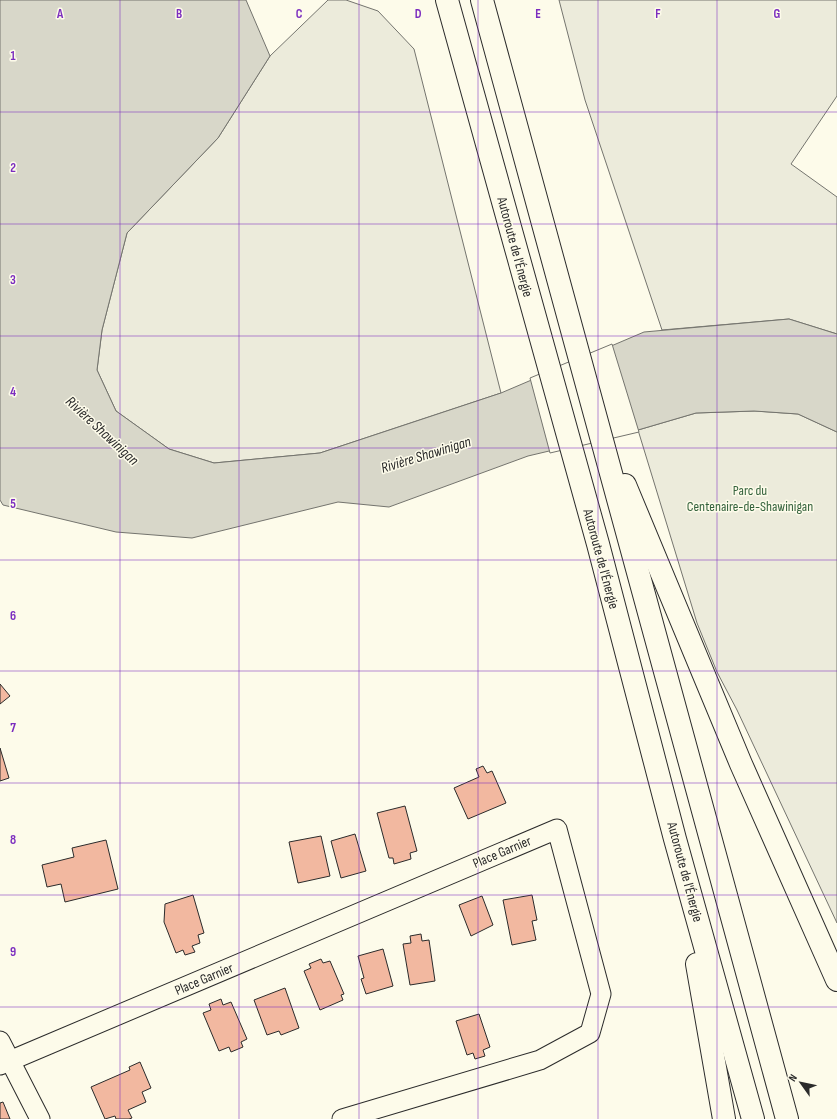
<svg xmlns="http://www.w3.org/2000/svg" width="837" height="1119" font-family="'Sofia Sans Condensed',sans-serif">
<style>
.green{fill:#ecebdb;stroke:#74746e}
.water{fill:#d8d7c9;stroke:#74746e}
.pier{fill:#fdfbea;stroke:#74746e}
.building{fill:#f2b8a0;stroke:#2b2b2b}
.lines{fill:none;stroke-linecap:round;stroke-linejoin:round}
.minor-casing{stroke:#2b2b2b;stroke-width:21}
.motorway-casing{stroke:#2b2b2b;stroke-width:24}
.minor{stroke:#fdfbea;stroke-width:19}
.motorway{stroke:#fdfbea;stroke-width:22}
.grid{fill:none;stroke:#7b2cbf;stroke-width:1;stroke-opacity:0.55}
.labels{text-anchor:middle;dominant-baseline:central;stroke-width:3;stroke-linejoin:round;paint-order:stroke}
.street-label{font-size:14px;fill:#2b2b2b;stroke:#fdfbea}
.park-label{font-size:14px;fill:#34623c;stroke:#fdfbea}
.water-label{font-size:15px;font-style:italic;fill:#2b2b2b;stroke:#fdfbea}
.grid-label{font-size:13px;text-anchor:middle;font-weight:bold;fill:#7b2cbf;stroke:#fdfbea;stroke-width:3;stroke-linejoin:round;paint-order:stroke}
</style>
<rect width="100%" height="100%" fill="#fdfbea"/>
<g class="green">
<polygon points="328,0 346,0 378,11 414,49 501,393 320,453 214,463 169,449 116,411 97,370 102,330 127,233 218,138 270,56"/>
<polygon points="559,0 837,0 837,96 791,164 837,197 837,334 789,319 662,330 585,100"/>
<polygon points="755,411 798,414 837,432 837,923 737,710 717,672 697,623 638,430 696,413"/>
</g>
<polygon class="water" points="0,0 246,0 270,56 218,138 127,233 102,330 97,370 116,411 169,449 214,463 320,453 501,393 644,332 789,319 837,334 837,432 798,414 754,411 696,413 638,430 528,456 389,507 338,502 192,538 116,532 3,505 0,500"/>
<polygon class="pier" points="612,344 639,432 550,453 530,378"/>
<g class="building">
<polygon points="0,684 10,696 0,704"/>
<polygon points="0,748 9,778 0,781"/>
<polygon points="483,766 487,773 492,771 506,803 468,819 454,788 479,777 476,769"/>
<polygon points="405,806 417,851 410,853 411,859 394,864 393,858 389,858 377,813"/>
<polygon points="355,834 366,871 341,878 331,841"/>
<polygon points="321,836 330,876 298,883 289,842"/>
<polygon points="106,840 118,889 65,902 61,884 47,887 42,865 74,857 72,848"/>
<polygon points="193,895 204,933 198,935 200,943 192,946 195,952 185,955 183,950 176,953 164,922 165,904"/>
<polygon points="532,895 537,920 532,921 536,940 512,945 503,900"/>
<polygon points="482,896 493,925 471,936 459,905"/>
<polygon points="421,934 422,941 429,940 435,981 410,985 403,944 411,943 410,936"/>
<polygon points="383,949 393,986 366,994 361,979 364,978 358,956"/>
<polygon points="321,959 323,963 330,961 344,994 341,995 343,1000 320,1010 304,971 311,968 309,964"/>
<polygon points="285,988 299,1028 281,1035 279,1031 267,1035 254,1000"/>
<polygon points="221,999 223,1005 231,1002 247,1039 241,1042 243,1047 231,1052 229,1047 219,1051 203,1013 211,1010 209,1004"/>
<polygon points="479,1014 490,1047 483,1050 485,1056 475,1059 473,1053 467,1055 456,1021"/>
<polygon points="140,1062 151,1088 142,1092 146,1102 128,1110 132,1118 129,1119 116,1119 115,1116 105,1119 91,1087 130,1070 129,1067"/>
<polygon points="3,1102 10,1119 0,1119 0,1103"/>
</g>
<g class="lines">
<g class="minor-casing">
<g id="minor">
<polyline points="0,1041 40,1119"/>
<polyline points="0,1065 557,829 601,994 590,1033 540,1060 342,1119"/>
</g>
</g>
<g class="motorway-casing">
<g id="motorway">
<polyline points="447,0 598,544 675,839 753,1119"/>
<polyline points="482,0 787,1119"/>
<polyline points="625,485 741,764 837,980"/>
<polyline points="697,964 724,1119"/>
</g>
</g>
<use href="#minor" class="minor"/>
<use href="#motorway" class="motorway"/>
</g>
<path class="grid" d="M120,0V1119M239,0V1119M359,0V1119M478,0V1119M598,0V1119M717,0V1119M0,112H837M0,224H837M0,336H837M0,448H837M0,560H837M0,671H837M0,783H837M0,895H837M0,1007H837"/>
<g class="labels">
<g class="street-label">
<text transform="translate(515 247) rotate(75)">Autoroute de l'Énergie</text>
<text transform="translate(601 559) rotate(75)">Autoroute de l'Énergie</text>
<text transform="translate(502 852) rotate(-23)">Place Garnier</text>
<text transform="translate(685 872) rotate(75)">Autoroute de l'Énergie</text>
<text transform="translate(204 979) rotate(-23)">Place Garnier</text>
</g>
<g class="park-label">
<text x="750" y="490">Parc du<tspan x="750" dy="16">Centenaire-de-Shawinigan</tspan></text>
</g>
<g class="water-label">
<text transform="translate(102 431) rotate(43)">Rivière Shawinigan</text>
<text transform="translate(426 455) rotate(-17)">Rivière Shawinigan</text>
</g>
</g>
<g class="grid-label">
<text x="60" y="18">A</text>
<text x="179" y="18">B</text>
<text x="299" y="18">C</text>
<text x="418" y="18">D</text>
<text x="538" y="18">E</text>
<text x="658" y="18">F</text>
<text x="777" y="18">G</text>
<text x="13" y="60">1</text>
<text x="13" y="172">2</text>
<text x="13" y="284">3</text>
<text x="13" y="396">4</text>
<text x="13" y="508">5</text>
<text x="13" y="620">6</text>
<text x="13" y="732">7</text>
<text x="13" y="844">8</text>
<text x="13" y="956">9</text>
</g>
<g transform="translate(801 1083) rotate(303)" stroke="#fdfbea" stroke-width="3" paint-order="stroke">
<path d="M0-3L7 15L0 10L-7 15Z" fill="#2b2b2b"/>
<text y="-6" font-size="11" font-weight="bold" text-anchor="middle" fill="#2b2b2b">N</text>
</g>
</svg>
